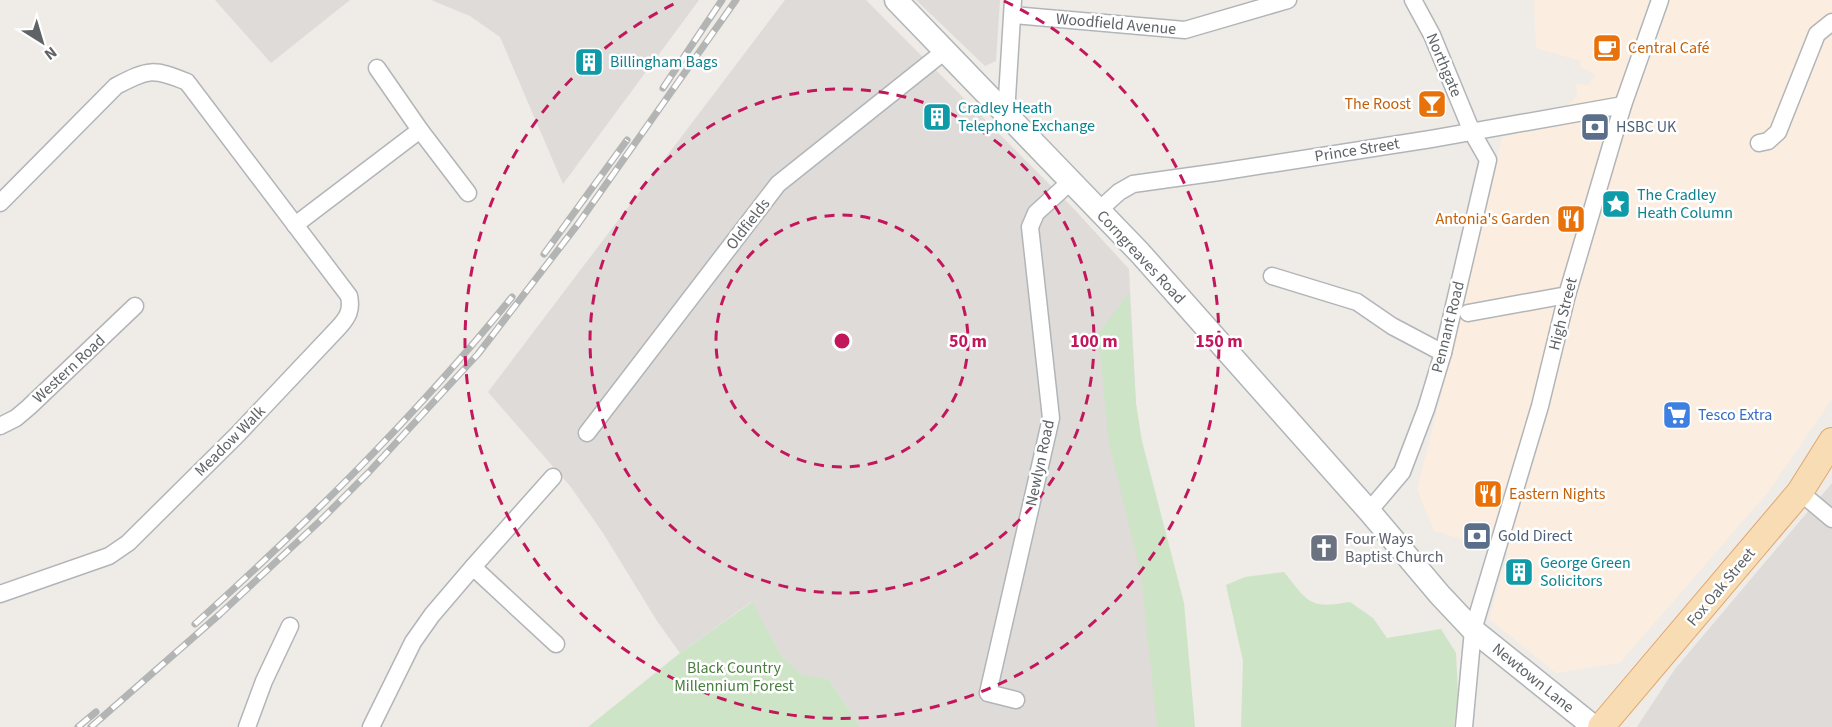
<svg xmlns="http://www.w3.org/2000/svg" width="1832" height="727" font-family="'Source Sans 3',sans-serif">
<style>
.commercial{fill:#fbeee0}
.industrial{fill:#dedbd9}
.green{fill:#cee4c7}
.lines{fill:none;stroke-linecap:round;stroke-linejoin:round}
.minor-casing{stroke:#b2b5b8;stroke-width:19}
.secondary-casing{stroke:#b1b5b8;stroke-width:25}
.primary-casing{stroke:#e3a56c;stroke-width:28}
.minor{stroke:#fff;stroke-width:16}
.secondary{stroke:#fff;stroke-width:22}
.primary{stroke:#f7dcb4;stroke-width:26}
.rail-casing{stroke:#b3b4b4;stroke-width:7}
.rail{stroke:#fff;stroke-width:4.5;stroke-dasharray:14;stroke-linecap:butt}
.ring{fill:none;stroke:#c2185b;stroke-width:3;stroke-dasharray:10 8}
.labels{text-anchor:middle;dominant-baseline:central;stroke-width:5;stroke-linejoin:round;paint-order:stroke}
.street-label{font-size:16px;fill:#5f6366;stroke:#fff}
.food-label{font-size:16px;fill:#c56008;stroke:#fff;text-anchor:start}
.culture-label{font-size:16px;fill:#0d838f;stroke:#fff;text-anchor:start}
.service-label{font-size:16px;fill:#4e5e75;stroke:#fff;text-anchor:start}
.shop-label{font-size:16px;fill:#366cbe;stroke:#fff;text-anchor:start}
.worship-label{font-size:16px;fill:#5b616d;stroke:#fff;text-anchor:start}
.park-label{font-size:16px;fill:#4a7e3e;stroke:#fff}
.centre{fill:#c2185b;stroke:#fff;stroke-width:3}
.ring-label{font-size:18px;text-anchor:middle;font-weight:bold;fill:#c2185b;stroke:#fff;stroke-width:5;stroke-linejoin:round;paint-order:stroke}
</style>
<rect width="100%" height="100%" fill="#efebe7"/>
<polygon class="commercial" points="1534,0 1832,0 1832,399 1769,491 1620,663 1556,673 1489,619 1508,552 1434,531 1417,489 1453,348 1502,138 1551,121 1577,96 1576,84 1589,85 1595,74 1580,67 1581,61 1536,48"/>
<g class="industrial">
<polygon points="215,0 350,0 271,63"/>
<polygon points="431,0 699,0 563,184 500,37 470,16"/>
<polygon points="785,0 866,0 1073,208 1129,269 1136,404 1140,433 1157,727 860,727 829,679 801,676 781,655 751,602 680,653 657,621 603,533 570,486 488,392"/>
<polygon points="916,0 1000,0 996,61 985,66"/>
<polygon points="1832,483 1832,727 1637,727 1675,669"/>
</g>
<g class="green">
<polygon points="1129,293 1136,404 1142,441 1184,603 1195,727 1157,727 1141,574 1109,443 1098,334"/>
<path d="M1284,572C1309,603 1309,609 1350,602L1373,618L1387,638L1441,629L1456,653L1458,693L1454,727H1241L1243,661L1226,585L1245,577Z"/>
<polygon points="752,602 781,655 801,675 829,679 860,727 588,727 680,653"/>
</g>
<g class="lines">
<g class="minor-casing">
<g id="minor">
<polyline points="1013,15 1185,30 1288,0"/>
<polyline points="377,68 420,130 468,193"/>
<polyline points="1006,114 1013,0"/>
<polyline points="1759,143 1768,141 1778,132 1817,34 1832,22"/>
<path d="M0,203L116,86C149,69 153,68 187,82L349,296C352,310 348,317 339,327L237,435L128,543L109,556L0,594"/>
<polyline points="1098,211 1119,192 1133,184 1219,172 1431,139 1623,105"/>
<polyline points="295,225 420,130"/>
<polyline points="1272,276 1357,302 1392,326 1443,353"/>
<polyline points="1468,313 1567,295"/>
<polyline points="0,426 16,418 29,407 135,306"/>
<polyline points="587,433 778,184 946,50"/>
<polyline points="1800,492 1832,519"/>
<polyline points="1369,511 1402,472 1426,409 1443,353 1488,160 1472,132 1432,35 1413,0"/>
<polyline points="473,567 556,644"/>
<polyline points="1016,700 988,693 1051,418 1030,227 1036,213 1070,182"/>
<polyline points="247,727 264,681 290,626"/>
<polyline points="371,727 413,642 432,615 473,567 553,477"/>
<polyline points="1464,727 1473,630 1540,406 1567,295 1623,105 1660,0"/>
</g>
</g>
<g class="secondary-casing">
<polyline id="secondary" points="896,0 1140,253 1369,511 1440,595 1473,630 1594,727"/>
</g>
<g class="primary-casing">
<polyline id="primary" points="1601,727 1800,492 1832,441"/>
</g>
<use href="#minor" class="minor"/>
<use href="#secondary" class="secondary"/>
<use href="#primary" class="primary"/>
<g class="rail-casing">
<g id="rail">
<polyline points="663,88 722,0"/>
<polyline points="544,254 627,140"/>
<path d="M195,624C308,522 416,416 512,297"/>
<polyline points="78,727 96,712"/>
<polyline points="91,727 220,614 322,519 369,472 478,354 578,224 736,0"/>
</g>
</g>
<use href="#rail" class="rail"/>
</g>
<g class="ring">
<circle cx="842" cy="341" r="126"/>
<circle cx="842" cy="341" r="252"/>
<path d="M1004 1A377 377 0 1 1 680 1"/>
</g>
<defs>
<g id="cafe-square" transform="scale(1.5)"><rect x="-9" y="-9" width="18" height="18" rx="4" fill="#e8710a" stroke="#fff"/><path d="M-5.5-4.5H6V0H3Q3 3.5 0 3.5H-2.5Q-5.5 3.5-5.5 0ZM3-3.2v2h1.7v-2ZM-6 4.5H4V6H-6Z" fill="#fff"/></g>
<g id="building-square" transform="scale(1.5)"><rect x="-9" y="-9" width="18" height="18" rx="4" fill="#0f9aa8" stroke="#fff"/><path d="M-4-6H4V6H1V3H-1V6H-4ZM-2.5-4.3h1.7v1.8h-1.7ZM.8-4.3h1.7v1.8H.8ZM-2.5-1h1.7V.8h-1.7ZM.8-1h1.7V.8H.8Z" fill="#fff"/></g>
<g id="bar-square" transform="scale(1.5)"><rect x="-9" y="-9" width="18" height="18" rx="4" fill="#e8710a" stroke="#fff"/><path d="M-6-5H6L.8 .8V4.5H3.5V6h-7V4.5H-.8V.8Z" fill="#fff"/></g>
<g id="bank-square" transform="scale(1.5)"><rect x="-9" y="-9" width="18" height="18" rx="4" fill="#5c6f8a" stroke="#fff"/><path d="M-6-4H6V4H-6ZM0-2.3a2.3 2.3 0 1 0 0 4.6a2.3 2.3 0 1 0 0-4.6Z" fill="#fff"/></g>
<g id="sight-square" transform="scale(1.5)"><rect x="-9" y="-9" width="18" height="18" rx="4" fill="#0f9aa8" stroke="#fff"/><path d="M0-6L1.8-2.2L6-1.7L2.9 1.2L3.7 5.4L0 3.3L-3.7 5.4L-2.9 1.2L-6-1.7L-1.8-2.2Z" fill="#fff"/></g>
<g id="restaurant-square" transform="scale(1.5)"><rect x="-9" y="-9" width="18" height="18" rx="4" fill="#e8710a" stroke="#fff"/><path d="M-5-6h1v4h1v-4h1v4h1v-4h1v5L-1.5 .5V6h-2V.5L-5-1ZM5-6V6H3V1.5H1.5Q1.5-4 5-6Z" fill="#fff"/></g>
<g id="supermarket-square" transform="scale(1.5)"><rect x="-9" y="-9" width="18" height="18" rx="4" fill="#3f7fe0" stroke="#fff"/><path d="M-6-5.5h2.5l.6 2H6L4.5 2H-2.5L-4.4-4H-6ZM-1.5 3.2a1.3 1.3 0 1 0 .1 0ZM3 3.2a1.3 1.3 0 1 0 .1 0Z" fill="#fff"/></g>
<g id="church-square" transform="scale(1.5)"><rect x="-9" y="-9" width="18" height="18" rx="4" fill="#6b7280" stroke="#fff"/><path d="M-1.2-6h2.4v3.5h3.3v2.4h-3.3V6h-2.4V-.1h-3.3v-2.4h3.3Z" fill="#fff"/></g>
</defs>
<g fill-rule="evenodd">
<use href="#cafe-square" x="1607" y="48"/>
<use href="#building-square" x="589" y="62"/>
<use href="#bar-square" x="1432" y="104"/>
<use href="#building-square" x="937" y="117"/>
<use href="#bank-square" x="1595" y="127"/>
<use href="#sight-square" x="1616" y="204"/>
<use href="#restaurant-square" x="1571" y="219"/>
<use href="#supermarket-square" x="1677" y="415"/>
<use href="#restaurant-square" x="1488" y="494"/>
<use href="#bank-square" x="1477" y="536"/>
<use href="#church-square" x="1324" y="548"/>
<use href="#building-square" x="1519" y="572"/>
</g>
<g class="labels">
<g class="street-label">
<text transform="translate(1116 24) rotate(5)">Woodfield Avenue</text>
<text transform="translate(1444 65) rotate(67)">Northgate</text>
<text transform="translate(1357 150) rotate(-9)">Prince Street</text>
<text transform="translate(748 224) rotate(-52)">Oldfields</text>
<text transform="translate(1141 257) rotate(47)">Corngreaves Road</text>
<text transform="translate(1563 314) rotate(-76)">High Street</text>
<text transform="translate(1448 327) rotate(-76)">Pennant Road</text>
<text transform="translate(69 369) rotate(-43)">Western Road</text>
<text transform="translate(230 441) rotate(-45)">Meadow Walk</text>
<text transform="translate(1040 463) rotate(-78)">Newlyn Road</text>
<text transform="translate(1721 587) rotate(-50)">Fox Oak Street</text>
<text transform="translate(1533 678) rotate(39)">Newtown Lane</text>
</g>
<g class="food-label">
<text x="1628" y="48">Central Café</text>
<text x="1411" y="104" text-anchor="end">The Roost</text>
<text x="1550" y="219" text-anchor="end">Antonia's Garden</text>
<text x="1509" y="494">Eastern Nights</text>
</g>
<g class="culture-label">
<text x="610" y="62">Billingham Bags</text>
<text x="958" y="108">Cradley Heath<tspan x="958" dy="18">Telephone Exchange</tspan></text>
<text x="1637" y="195">The Cradley<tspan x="1637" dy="18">Heath Column</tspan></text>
<text x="1540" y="563">George Green<tspan x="1540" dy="18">Solicitors</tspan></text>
</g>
<g class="service-label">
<text x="1616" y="127">HSBC UK</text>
<text x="1498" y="536">Gold Direct</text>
</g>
<g class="shop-label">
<text x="1698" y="415">Tesco Extra</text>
</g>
<g class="worship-label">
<text x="1345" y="539">Four Ways<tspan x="1345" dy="18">Baptist Church</tspan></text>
</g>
<g class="park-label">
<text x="734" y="668">Black Country<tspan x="734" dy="18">Millennium Forest</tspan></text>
</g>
</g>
<circle cx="842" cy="341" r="9" class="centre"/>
<g class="ring-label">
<text x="968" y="347">50 m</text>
<text x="1094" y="347">100 m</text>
<text x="1219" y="347">150 m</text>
</g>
<g transform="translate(42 42) rotate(143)" stroke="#ffffff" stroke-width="4.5" paint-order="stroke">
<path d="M0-4.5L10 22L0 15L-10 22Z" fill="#5f6366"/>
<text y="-9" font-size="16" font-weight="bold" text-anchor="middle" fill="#5f6366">N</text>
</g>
</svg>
